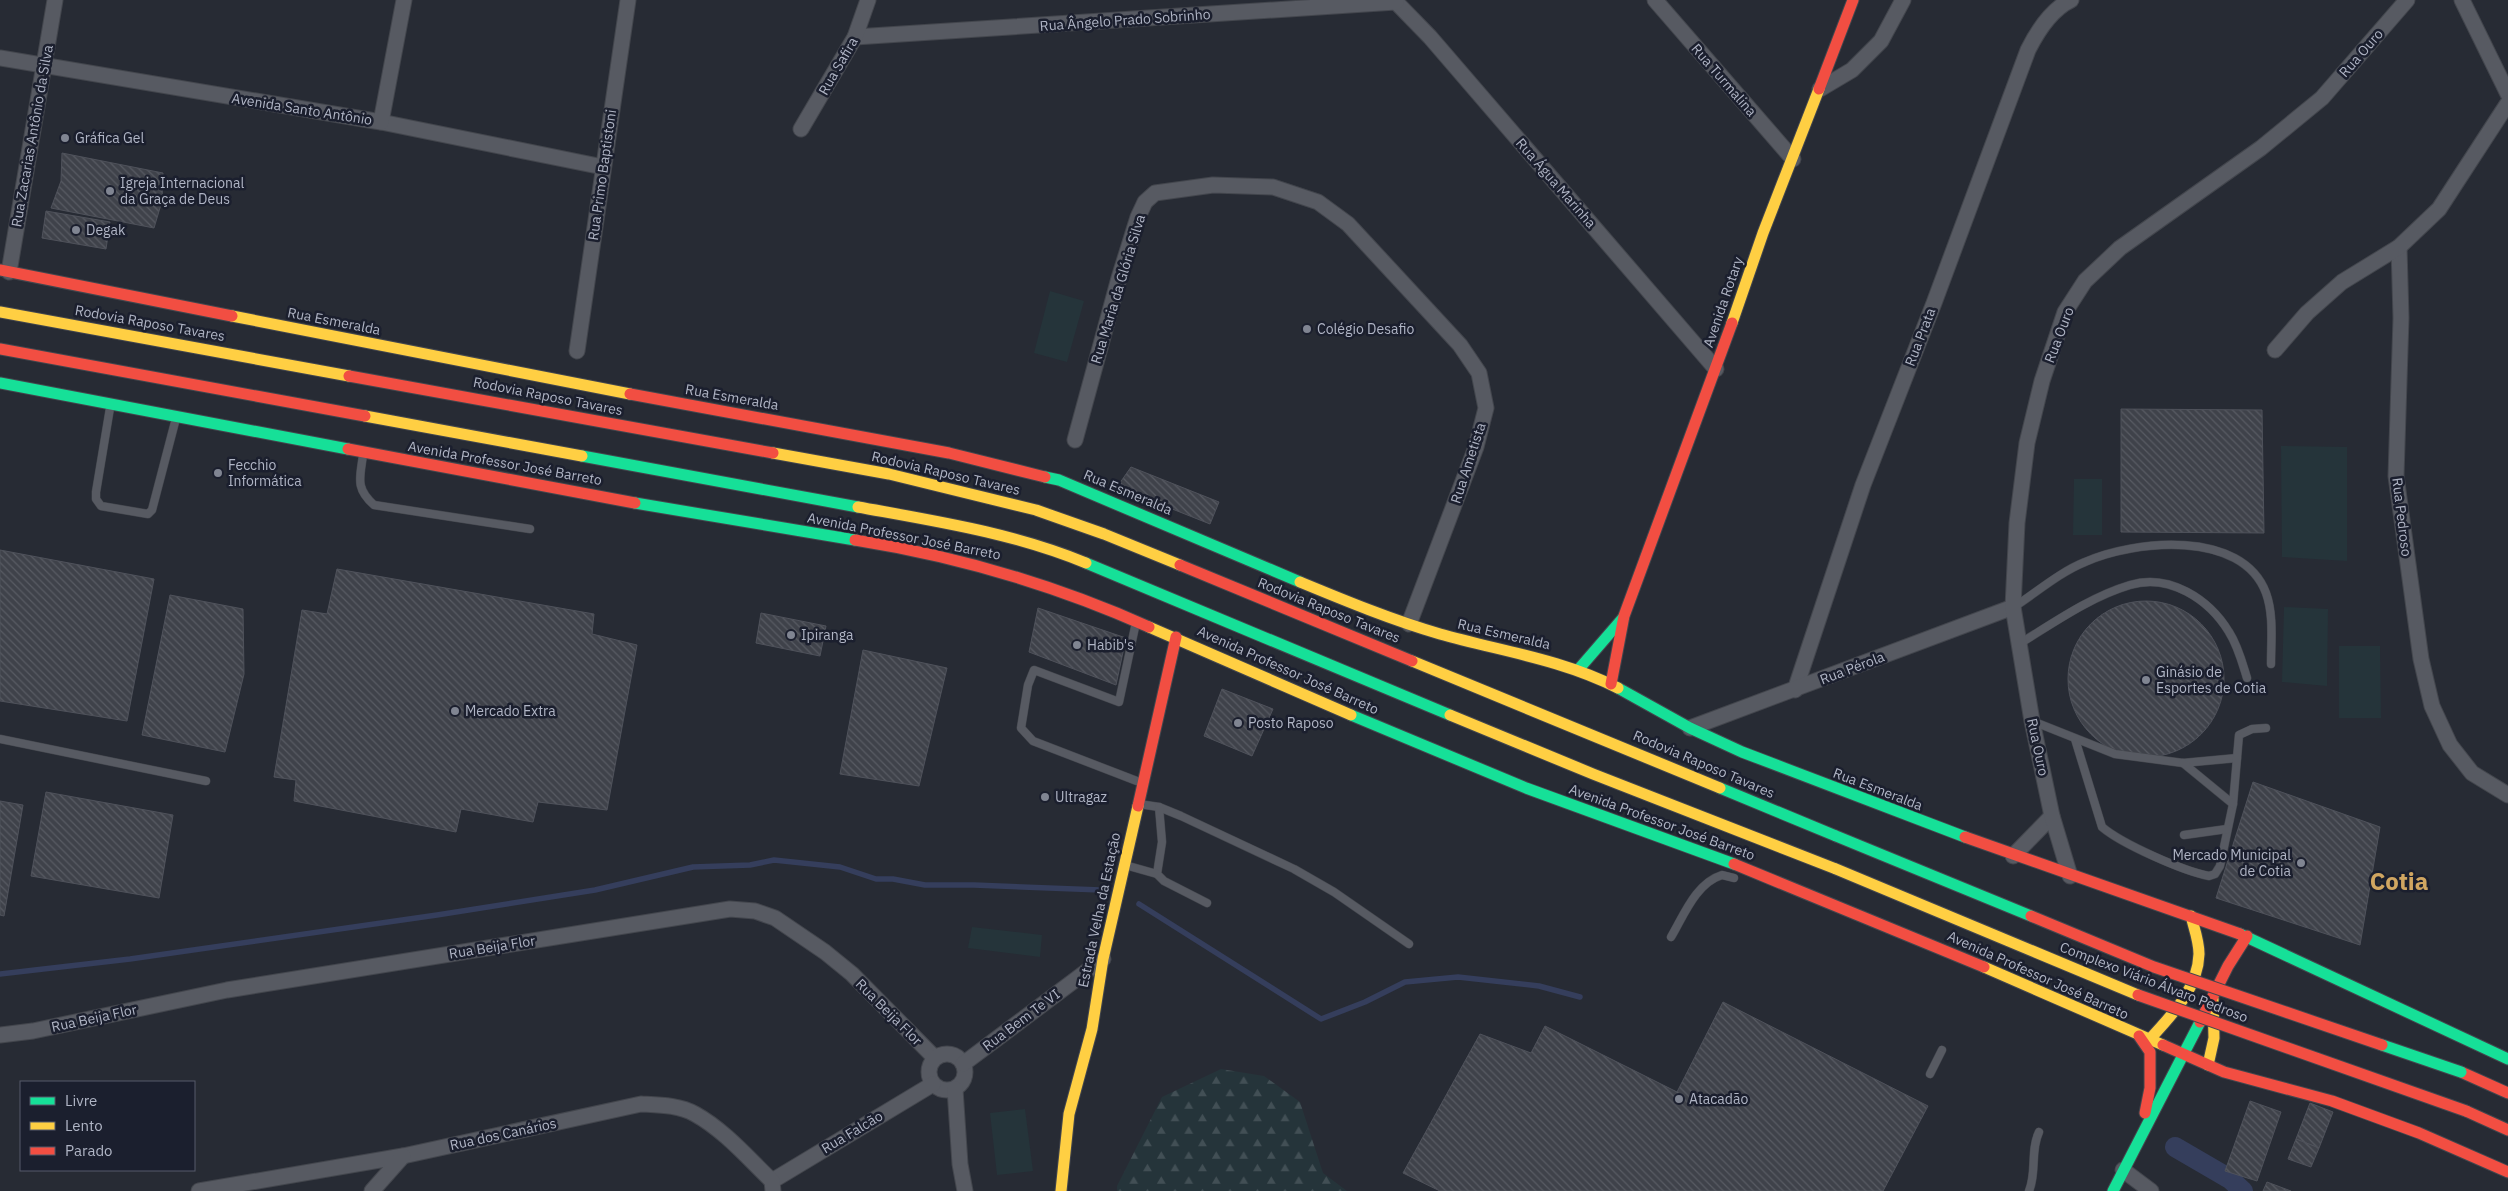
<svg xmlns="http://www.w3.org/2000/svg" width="2508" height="1191" font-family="'IBM Plex Sans',sans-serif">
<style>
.green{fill:#25343a}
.forest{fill:url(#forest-firs)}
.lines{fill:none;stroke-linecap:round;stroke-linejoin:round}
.stream{stroke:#353e5c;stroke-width:5.5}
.canal{stroke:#353e5c;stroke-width:20}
.building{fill:url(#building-back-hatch);stroke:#4f525b}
.lane-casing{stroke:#43464d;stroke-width:9}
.street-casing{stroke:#43464d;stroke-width:17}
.fast-casing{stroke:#43464d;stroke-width:13}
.slow-casing{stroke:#43464d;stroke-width:13}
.jam-casing{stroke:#43464d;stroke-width:13}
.lane{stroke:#575a62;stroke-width:8}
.street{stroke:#575a62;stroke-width:15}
.fast{stroke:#16e098;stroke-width:11}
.slow{stroke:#ffcf43;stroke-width:11}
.jam{stroke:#f24e42;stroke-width:11}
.fast-bridge-casing{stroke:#44474f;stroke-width:13;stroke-linecap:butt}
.slow-bridge-casing{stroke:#44474f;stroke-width:13;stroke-linecap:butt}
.jam-bridge-casing{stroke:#44474f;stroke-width:13;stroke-linecap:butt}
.fast-bridge{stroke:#16e098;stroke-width:11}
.slow-bridge{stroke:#ffcf43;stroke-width:11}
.jam-bridge{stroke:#f24e42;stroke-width:11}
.poi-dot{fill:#808592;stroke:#1b1f2e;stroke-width:2}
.labels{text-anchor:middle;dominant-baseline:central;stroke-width:5;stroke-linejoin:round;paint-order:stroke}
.street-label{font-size:14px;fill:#b0b5c5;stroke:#1b1f2e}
.poi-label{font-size:14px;fill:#b0b5c5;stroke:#1b1f2e;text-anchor:start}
.town-label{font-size:24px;font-weight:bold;fill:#d0a661;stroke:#1b1f2e}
</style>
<defs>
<pattern id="forest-firs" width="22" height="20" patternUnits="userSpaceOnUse" patternTransform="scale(1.25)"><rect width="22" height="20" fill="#25343a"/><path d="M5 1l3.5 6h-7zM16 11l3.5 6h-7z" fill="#424f55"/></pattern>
<pattern id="building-back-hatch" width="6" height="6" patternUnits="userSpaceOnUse" patternTransform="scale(1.25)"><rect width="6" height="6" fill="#3f424a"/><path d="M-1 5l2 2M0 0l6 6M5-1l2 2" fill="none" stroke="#585b63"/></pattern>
</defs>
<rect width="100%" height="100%" fill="#272b34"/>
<g class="green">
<polygon points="1050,291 1084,301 1067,362 1034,353"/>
<polygon points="2281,446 2347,447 2347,561 2282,557"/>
<polygon points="2074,479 2102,479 2102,535 2073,535"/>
<polygon points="2284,607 2328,609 2327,686 2282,682"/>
<polygon points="2339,646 2380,646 2381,718 2339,718"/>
<polygon points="972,927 1042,935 1040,957 968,948"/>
<polygon points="1025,1109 1033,1171 997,1175 990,1113"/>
</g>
<polygon class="forest" points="1221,1069 1264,1076 1300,1102 1323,1173 1347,1191 1117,1191 1117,1186 1162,1097"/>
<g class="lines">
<g class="stream">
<polyline points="1139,904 1321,1019 1365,1002 1405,982 1458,977 1539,986 1580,997"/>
<polyline points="0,974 130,959 437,915 595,890 693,867 750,865 774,860 840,867 876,879 893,879 925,885 974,885 1101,890"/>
</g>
<polyline class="canal" points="2175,1147 2230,1179 2243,1191"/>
</g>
<g class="building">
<polygon points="62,153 163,173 162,201 154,228 51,208 61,181"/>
<polygon points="46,211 110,222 106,249 42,238"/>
<polygon points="2121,409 2262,410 2264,533 2121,532"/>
<polygon points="1131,467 1219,502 1210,524 1117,487"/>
<polygon points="0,550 154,579 127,721 0,701"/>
<polygon points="337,569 594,614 592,634 637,645 607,810 538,802 533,822 461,809 456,832 294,801 296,780 274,777 302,610 327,614"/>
<polygon points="170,595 243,609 244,674 225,752 142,735"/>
<circle cx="2146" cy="679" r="78"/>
<polygon points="1038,608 1126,638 1116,685 1029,652"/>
<polygon points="761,613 826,626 820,656 756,643"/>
<polygon points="863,650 947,668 919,786 840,774"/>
<polygon points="1222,689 1273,709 1252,756 1204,736"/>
<polygon points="2253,782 2380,827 2360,945 2216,898"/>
<polygon points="46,792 173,815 159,898 31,876"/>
<polygon points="0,801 23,805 4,916 0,915"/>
<polygon points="1723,1002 1928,1106 1883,1191 1440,1191 1403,1173 1480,1034 1531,1053 1545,1026 1677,1092"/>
<polygon points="2250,1101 2281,1112 2257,1181 2225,1171"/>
<polygon points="2310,1103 2333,1112 2319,1148 2296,1139"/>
<polygon points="2296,1139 2319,1148 2311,1167 2288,1159"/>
<polygon points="2267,1182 2291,1191 2263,1191"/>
</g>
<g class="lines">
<g class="lane-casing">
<g id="lane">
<polyline points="110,408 96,492 96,499 101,506 148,514 152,510 175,422"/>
<path d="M363,455C360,478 355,488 374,505L530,529"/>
<path d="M2014,607C2037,592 2060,572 2085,562C2134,540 2242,529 2266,593C2274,615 2271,641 2271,664"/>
<polyline points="1135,627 1119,702 1034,670 1028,685 1021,728 1033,741 1142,783"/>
<path d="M2019,644C2055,622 2090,597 2130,585C2169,573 2209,599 2229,632C2238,646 2242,662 2247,678"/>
<polyline points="2032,721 2115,754 2183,763 2237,758"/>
<polyline points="0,739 206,781"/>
<path d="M2075,739L2102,827C2122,844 2183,871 2209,876L2215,874L2220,866L2233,804L2239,735L2252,729L2266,728"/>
<polyline points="2183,763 2233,804"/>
<polyline points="1139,804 1159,807 1181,816 1294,869 1334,892 1409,944"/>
<polyline points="1159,807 1162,842 1157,874 1164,881 1207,903"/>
<polyline points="2184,835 2227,829"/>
<polyline points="1125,865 1157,874"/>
<path d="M1671,937C1684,915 1696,883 1722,875L1734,878"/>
<polyline points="1930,1074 1942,1050"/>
<path d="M2029,1191C2037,1172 2030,1151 2039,1132"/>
</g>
</g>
<g class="street-casing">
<g id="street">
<polyline points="1394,0 1430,37 1716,369"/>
<polyline points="1655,0 1793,159"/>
<polyline points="2462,0 2508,94"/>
<polyline points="855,37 1396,2"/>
<polyline points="0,58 381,122 603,167"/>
<polyline points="1820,89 1852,70 1881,41 1903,0"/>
<polyline points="381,122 404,0"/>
<polyline points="801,129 855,37 868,0"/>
<polyline points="2399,247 2401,318 2396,476 2421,659 2432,706 2450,745 2472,773 2508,795"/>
<polyline points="9,272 55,0"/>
<polyline points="2275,350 2307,313 2342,282 2399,247 2439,209 2508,103"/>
<polyline points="577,351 628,0"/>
<polyline points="1075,440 1119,278 1138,217 1145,202 1155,193 1213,185 1273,187 1318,202 1348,224 1460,345 1479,373 1486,408 1476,447 1409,624"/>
<path d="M1795,690L1863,485L1934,303L2028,50C2037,32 2052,9 2071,0"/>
<polyline points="1690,728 2013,607"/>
<polyline points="2013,856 2052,816"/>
<polyline points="2070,876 2052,816 2032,721 2013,607 2017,523 2027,443 2042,381 2065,312 2085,281 2120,248 2261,148 2322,98 2407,0"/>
<polyline points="0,1035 33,1031 227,990 730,909 755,911 775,918 825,952 852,974 935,1058"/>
<circle cx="947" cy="1072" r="18"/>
<polyline points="963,1064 1103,959"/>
<polyline points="955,1089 960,1164 965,1191"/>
<polyline points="2123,1170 2151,1191"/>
<polyline points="772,1181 933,1084"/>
<path d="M199,1191L403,1156L641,1104C659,1105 679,1105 695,1114C724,1130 748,1158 772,1181L773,1191"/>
<polyline points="372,1191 403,1156"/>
</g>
</g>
<g class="fast-casing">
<g id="fast">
<polyline points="0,383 348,449"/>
<polyline points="582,456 858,507"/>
<polyline points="1045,477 1059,480 1300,582"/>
<polyline points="635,503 855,540"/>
<polyline points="1086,563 1450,715"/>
<polyline points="1578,670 1623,618"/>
<polyline points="1618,688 1690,728 1742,752 1965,837"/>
<polyline points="1351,715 1526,788 1734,864"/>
<polyline points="1720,788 1836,836"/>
<polyline points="2240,934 2508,1059"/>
<polyline points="2113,1191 2200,1022"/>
</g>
</g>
<g class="slow-casing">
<g id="slow">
<polyline points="0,312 349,376"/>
<polyline points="232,316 630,394"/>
<polyline points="1732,323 1763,233 1819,89"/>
<polyline points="365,416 582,456"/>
<polyline points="773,453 889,474 1036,510 1104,534 1180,565"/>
<path d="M858,507C935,521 1014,533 1086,563"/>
<path d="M1300,582C1346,601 1392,620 1440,634C1500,651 1561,659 1618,688"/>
<polyline points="1149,627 1351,715"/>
<polyline points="1412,661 1720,788"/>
<polyline points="1450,715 1593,774 1836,869"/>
<polyline points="1984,967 2163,1045"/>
<path d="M2149,1040C2171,1016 2198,989 2199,954C2199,941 2194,928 2191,916"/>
<polyline points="2208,1065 2214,1038 2213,999"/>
<polyline points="1061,1191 1069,1114 1092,1029 1103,959 1138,806"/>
</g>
</g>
<g class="jam-casing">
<g id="jam">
<polyline points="1819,89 1853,0"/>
<polyline points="0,270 232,316"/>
<polyline points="0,349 365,416"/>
<polyline points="349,376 773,453"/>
<polyline points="630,394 949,453 1045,477"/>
<polyline points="348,449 635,503"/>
<path d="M855,540C956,556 1055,585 1149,627"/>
<polyline points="1180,565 1412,661"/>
<polyline points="1611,684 1624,616 1732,323"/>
<polyline points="1138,806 1176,637"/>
<polyline points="1965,837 2240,934"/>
<polyline points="1734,864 1984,967"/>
<polyline points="2200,1022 2228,966 2247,936"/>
<polyline points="2139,1036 2150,1052 2150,1088 2145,1113"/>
<polyline points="2163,1045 2224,1072 2332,1101 2419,1133 2508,1172"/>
<polyline points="2461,1072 2508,1093"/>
<polyline points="2466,1111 2508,1130"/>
</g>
</g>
<use href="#lane" class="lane"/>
<use href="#street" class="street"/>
<use href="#fast" class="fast"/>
<use href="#slow" class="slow"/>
<use href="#jam" class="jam"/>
<g class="fast-bridge-casing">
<g id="fast-bridge">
<polyline points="1836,836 2031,916"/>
<polyline points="2382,1045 2461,1072"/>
</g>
</g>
<g class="slow-bridge-casing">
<polyline id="slow-bridge" points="1836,869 2138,995"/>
</g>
<g class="jam-bridge-casing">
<g id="jam-bridge">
<polyline points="2031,916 2154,967 2382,1045"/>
<polyline points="2138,995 2466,1111"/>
</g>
</g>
<use href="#fast-bridge" class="fast-bridge"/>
<use href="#slow-bridge" class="slow-bridge"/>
<use href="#jam-bridge" class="jam-bridge"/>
</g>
<g class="poi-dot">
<circle cx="65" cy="138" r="5"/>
<circle cx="110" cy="191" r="5"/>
<circle cx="76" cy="230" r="5"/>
<circle cx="1307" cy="329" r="5"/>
<circle cx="218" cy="473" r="5"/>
<circle cx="791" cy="635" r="5"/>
<circle cx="1077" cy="645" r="5"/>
<circle cx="2146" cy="680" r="5"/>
<circle cx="455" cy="711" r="5"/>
<circle cx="1238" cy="723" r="5"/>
<circle cx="1045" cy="797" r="5"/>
<circle cx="2301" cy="863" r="5"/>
<circle cx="1679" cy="1099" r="5"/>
</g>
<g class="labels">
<g class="street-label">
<text transform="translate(1125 20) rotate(-4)">Rua Ângelo Prado Sobrinho</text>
<text transform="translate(2361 53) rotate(-49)">Rua Ouro</text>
<text transform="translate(838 66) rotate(-60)">Rua Safira</text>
<text transform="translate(1724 80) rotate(49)">Rua Turmalina</text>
<text transform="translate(302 109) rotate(9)">Avenida Santo Antônio</text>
<text transform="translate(32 136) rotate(-80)">Rua Zacarias Antônio da Silva</text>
<text transform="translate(602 175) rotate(-82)">Rua Primo Baptistoni</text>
<text transform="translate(1556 183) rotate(49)">Rua Água Marinha</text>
<text transform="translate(1118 289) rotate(-73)">Rua Maria da Glória Silva</text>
<text transform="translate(1723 302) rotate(-71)">Avenida Rotary</text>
<text transform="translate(334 321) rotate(11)">Rua Esmeralda</text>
<text transform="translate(150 323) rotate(10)">Rodovia Raposo Tavares</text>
<text transform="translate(2059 335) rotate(-69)">Rua Ouro</text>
<text transform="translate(1920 337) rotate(-69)">Rua Prata</text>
<text transform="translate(548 396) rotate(11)">Rodovia Raposo Tavares</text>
<text transform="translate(732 397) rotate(10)">Rua Esmeralda</text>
<text transform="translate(505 463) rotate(10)">Avenida Professor José Barreto</text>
<text transform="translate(1468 463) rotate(-72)">Rua Ametista</text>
<text transform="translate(946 473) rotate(13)">Rodovia Raposo Tavares</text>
<text transform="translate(1128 492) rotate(23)">Rua Esmeralda</text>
<text transform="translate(2402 517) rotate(83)">Rua Pedroso</text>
<text transform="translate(904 536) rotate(11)">Avenida Professor José Barreto</text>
<text transform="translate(1329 610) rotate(22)">Rodovia Raposo Tavares</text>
<text transform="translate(1504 634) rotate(13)">Rua Esmeralda</text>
<text transform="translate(1852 668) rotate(-21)">Rua Pérola</text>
<text transform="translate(1288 670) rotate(24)">Avenida Professor José Barreto</text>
<text transform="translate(2038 747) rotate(78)">Rua Ouro</text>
<text transform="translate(1704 764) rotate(23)">Rodovia Raposo Tavares</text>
<text transform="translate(1878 789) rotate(21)">Rua Esmeralda</text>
<text transform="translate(1662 822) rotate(20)">Avenida Professor José Barreto</text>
<text transform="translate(1099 910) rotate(-78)">Estrada Velha da Estação</text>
<text transform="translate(492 947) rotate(-9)">Rua Beija Flor</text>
<text transform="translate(2038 975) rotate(24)">Avenida Professor José Barreto</text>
<text transform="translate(2154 982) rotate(21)">Complexo Viário Álvaro Pedroso</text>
<text transform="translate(889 1012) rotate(45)">Rua Beija Flor</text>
<text transform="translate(94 1018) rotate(-12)">Rua Beija Flor</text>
<text transform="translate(1021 1020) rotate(-37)">Rua Bem Te VI</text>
<text transform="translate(852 1132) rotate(-31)">Rua Falcão</text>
<text transform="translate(503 1134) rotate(-12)">Rua dos Canários</text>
</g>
<g class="poi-label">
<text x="75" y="138">Gráfica Gel</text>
<text x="120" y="183">Igreja Internacional<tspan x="120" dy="16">da Graça de Deus</tspan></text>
<text x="86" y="230">Degak</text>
<text x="1317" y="329">Colégio Desafio</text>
<text x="228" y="465">Fecchio<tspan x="228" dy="16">Informática</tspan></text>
<text x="801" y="635">Ipiranga</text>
<text x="1087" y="645">Habib's</text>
<text x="2156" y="672">Ginásio de<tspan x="2156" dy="16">Esportes de Cotia</tspan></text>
<text x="465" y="711">Mercado Extra</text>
<text x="1248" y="723">Posto Raposo</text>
<text x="1055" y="797">Ultragaz</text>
<text x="2291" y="855" text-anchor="end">Mercado Municipal<tspan x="2291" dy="16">de Cotia</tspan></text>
<text x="1689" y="1099">Atacadão</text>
</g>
<g class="town-label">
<text x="2399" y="881">Cotia</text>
</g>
</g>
<rect x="20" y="1081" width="175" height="90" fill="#1b1f2e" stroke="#575b6a"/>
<rect x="30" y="1097" width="25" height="8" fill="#16e098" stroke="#575b6a"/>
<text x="65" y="1106" font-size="15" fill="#b0b5c5">Livre</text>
<rect x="30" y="1122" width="25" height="8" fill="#ffcf43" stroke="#575b6a"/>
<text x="65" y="1131" font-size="15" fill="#b0b5c5">Lento</text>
<rect x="30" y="1147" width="25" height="8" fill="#f24e42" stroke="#575b6a"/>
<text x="65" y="1156" font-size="15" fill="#b0b5c5">Parado</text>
</svg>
